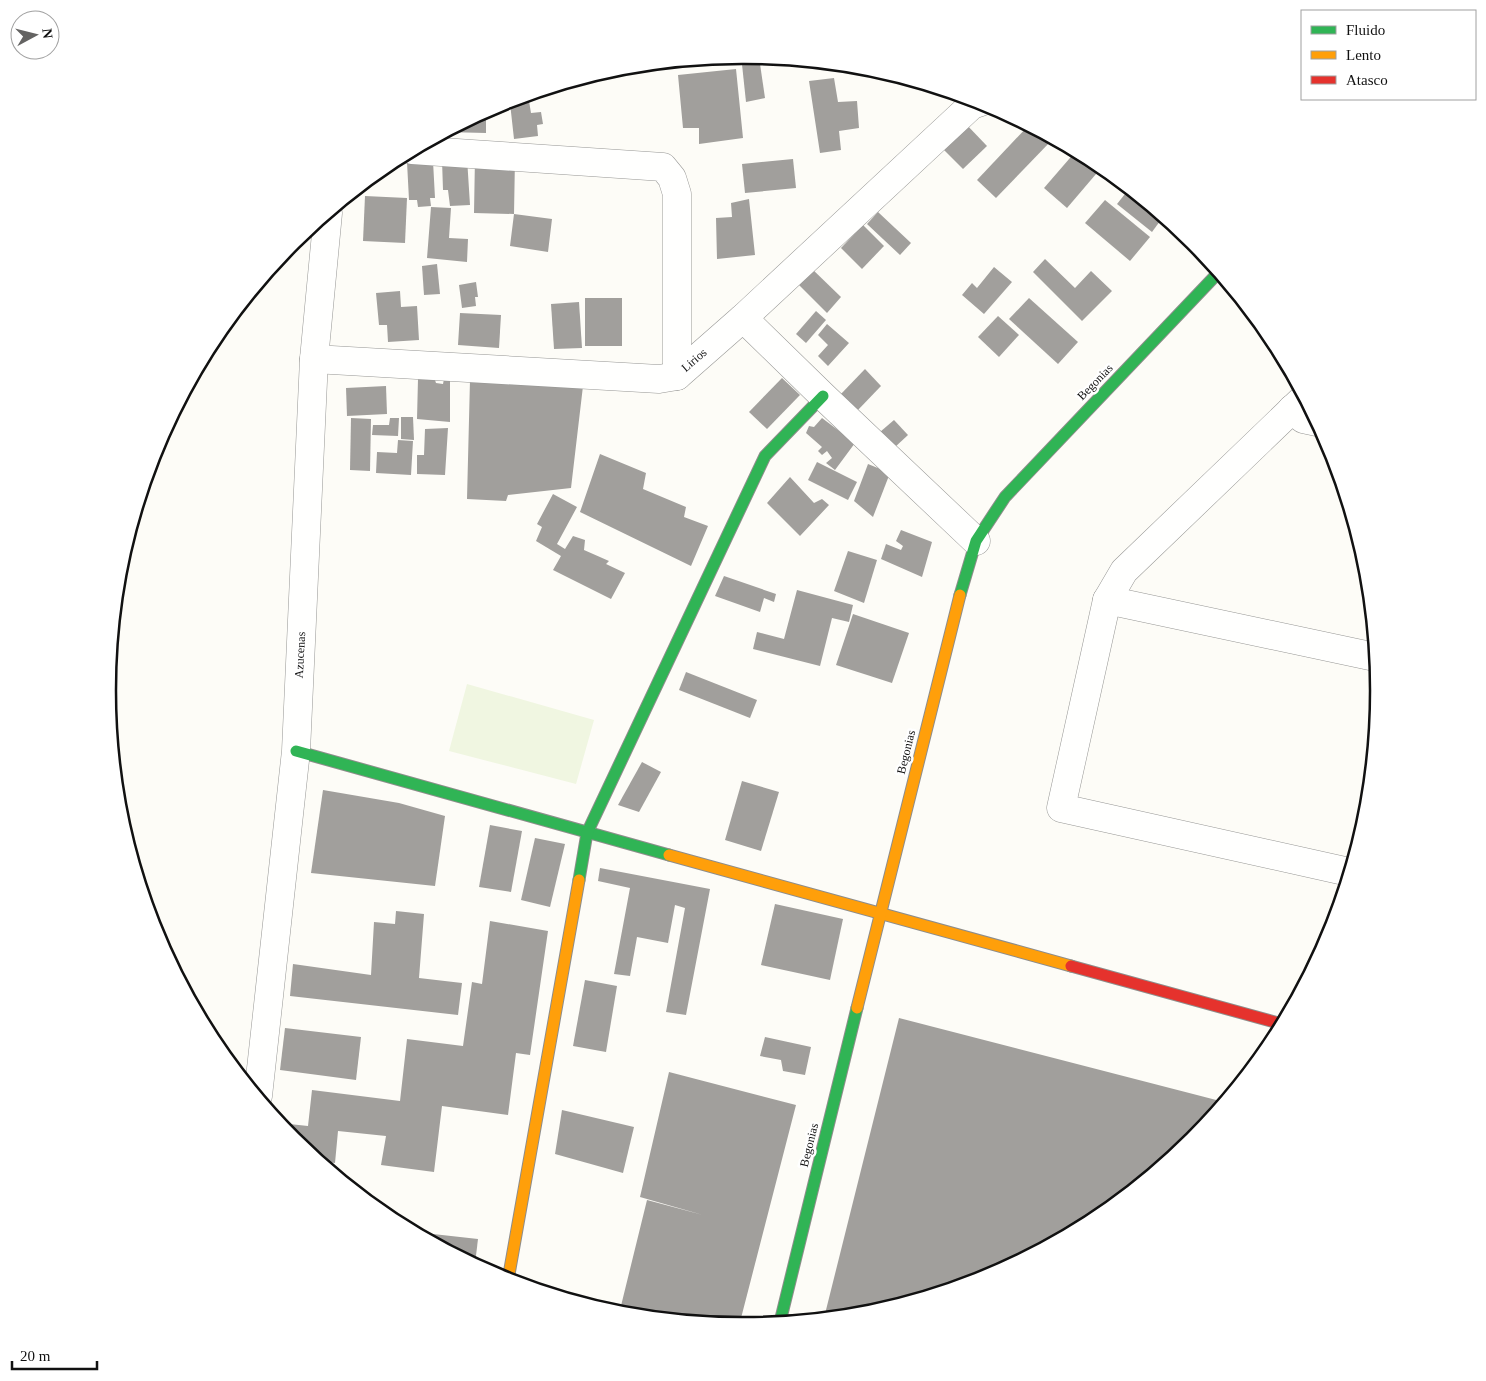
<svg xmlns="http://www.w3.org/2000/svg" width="1486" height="1381" font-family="Georgia,serif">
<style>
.pitch{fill:#f0f6e1}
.building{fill:#a19f9c}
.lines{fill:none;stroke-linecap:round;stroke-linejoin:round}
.street-casing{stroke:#979795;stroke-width:29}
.fast-casing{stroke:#8e8d8b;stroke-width:13}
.slow-casing{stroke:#8e8d8b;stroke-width:13}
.jam-casing{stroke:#8e8d8b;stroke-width:13}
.street{stroke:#fffffe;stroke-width:28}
.fast{stroke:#30b455;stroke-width:11}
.slow{stroke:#ff9f0a;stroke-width:11}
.jam{stroke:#e5322d;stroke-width:11}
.labels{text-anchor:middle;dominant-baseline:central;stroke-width:5;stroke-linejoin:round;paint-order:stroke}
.street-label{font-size:12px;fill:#111;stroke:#fff}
.rim{fill:none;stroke:#111;stroke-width:2.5}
</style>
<rect width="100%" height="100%" fill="#fdfcf7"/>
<polygon class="pitch" points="467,684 594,720 576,784 449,751"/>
<g class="building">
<polygon points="741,55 759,57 765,98 746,102"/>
<polygon points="736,69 743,138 699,144 699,128 683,128 678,75"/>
<polygon points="834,78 838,102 857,101 859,128 839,131 841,150 820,153 809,81"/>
<polygon points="529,101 531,113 541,112 543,124 537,125 538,136 514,139 510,103"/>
<polygon points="486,111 486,133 446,132"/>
<polygon points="964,122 987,146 963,169 939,145"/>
<polygon points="1028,126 1043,134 1051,141 996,198 977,180"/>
<polygon points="1076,151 1096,162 1102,167 1067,208 1044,188"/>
<polygon points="475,157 515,158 514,214 552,219 548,252 510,246 514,214 474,213"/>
<polygon points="467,158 470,205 450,206 448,190 443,190 442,160"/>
<polygon points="793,159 796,188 745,193 742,164"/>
<polygon points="433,161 435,198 430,198 431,206 418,207 417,200 409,200 407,162"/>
<polygon points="1129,189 1163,217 1152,232 1117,204"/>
<polygon points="365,196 407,198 405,243 363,241"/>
<polygon points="749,199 755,255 717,259 716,218 732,217 731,203"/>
<polygon points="1105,200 1150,237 1130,261 1085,223"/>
<polygon points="431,207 451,208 449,238 468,239 467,262 427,258"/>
<polygon points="878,212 911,243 900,255 867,224"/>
<polygon points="863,225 884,246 862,269 841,248"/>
<polygon points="1045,259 1075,288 1091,271 1112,291 1082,321 1033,272"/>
<polygon points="437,264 440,294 424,295 422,266"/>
<polygon points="809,266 841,297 827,313 795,281"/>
<polygon points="994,267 1012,282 984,314 962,295 972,283 977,288"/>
<polygon points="476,282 478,297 475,297 476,306 462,308 459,285"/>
<polygon points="400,291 401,307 417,306 419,340 388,342 387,325 379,325 376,293"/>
<rect x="585" y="298" width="37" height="48"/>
<polygon points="1029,298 1078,342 1058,364 1009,319"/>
<polygon points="579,302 582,348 554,349 551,304"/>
<polygon points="816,311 826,320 806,343 796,334"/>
<polygon points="460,313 501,315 499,348 458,345"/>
<polygon points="998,316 1019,335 999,357 978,337"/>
<polygon points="827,324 849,343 828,366 818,356 828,345 818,335"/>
<polygon points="865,369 881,386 857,411 840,395"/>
<polygon points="433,374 436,383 443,384 444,379 450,379 450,422 417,419 418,379"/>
<polygon points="782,378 800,395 767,429 749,412"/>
<polygon points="470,380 523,385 583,386 571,488 508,495 506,501 467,499"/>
<polygon points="386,386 387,414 347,416 346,388"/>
<polygon points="401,417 413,417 414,440 401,439"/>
<polygon points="351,418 371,419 370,471 350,470"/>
<polygon points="390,418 399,418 398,436 372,435 373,425 389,425"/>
<polygon points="822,418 855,443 835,470 826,463 832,458 827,451 822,455 818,451 822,447 806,433 809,426 814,427"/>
<polygon points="894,420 908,435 894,448 880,432"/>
<polygon points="448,428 445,475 417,474 417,455 424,455 425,429"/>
<polygon points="398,440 413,441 411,475 376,473 377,452 397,453"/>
<polygon points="600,454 646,473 643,489 686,507 684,517 708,526 691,566 580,512"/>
<polygon points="817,462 857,482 848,500 808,480"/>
<polygon points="868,464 890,473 873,517 854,501"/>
<polygon points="790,477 814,503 822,499 829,505 800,536 767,503"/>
<polygon points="553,494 577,507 557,544 565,549 573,536 585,540 584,550 609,561 606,564 625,573 611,599 553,570 561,556 536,541 542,527 537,524"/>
<polygon points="901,530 932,542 922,577 881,559 886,544 901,550 903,546 896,541"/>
<polygon points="848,551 877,560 864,603 834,591"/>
<polygon points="724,576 776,594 774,602 764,598 760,612 715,596"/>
<polygon points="797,590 853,605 849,622 832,618 820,666 753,649 757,632 784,639"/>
<polygon points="853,614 909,633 892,683 836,665"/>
<polygon points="686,672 757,700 750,718 679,690"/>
<polygon points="642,762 661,772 639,812 618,805"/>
<polygon points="742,781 779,792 761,851 725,840"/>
<polygon points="323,790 399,803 445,816 435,886 311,873"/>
<polygon points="490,825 522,831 511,892 479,887"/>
<polygon points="535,838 565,844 550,907 521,900"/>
<polygon points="600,868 710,889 686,1015 666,1012 685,908 675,905 668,943 637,937 630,976 614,974 630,888 598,881"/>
<polygon points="775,904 843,919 830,980 761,965"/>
<polygon points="396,911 424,914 419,978 462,983 458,1015 290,996 293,964 371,975 374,922 395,924"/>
<polygon points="490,921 548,931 530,1055 516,1053 508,1115 442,1106 434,1172 381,1165 386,1136 338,1131 335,1163 319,1161 293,1140 280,1123 308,1126 312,1090 400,1101 407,1039 463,1046 472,982 482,984"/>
<polygon points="585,980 617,986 606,1052 573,1046"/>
<polygon points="899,1018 1224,1102 1192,1140 1096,1219 986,1278 867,1314 824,1318"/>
<polygon points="285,1028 361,1037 356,1080 280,1070"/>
<polygon points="765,1037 811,1047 805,1075 783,1071 781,1060 760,1056"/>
<polygon points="669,1072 796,1105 739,1326 619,1314 647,1200 703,1215 640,1197"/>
<polygon points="562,1110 634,1127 623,1173 555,1154"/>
<polygon points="415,1232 478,1239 475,1264"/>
</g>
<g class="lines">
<g class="street-casing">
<g id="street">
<polyline points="412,150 663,167 672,178 677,194 677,376"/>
<polyline points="743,318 823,396 976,541"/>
<polyline points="314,359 659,379 677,376 743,318 972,105 981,102"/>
<polyline points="1304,398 1124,571 1107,600 1061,808 1349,872"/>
<polyline points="1292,409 1303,419 1317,422"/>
<polyline points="1107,600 1375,657"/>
<polyline points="258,1096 296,751 314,359 328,213"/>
</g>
</g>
<g class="fast-casing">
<g id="fast">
<polyline points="960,595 976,541 1005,497 1218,273"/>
<polyline points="296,751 669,855"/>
<polyline points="579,880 587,833 765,456 823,396"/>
<polyline points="780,1322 857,1008"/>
</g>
</g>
<g class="slow-casing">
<g id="slow">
<polyline points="669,855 1071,966"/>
<polyline points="857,1008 960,595"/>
<polyline points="508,1280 579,880"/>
</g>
</g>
<g class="jam-casing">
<polyline id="jam" points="1071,966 1282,1024"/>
</g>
<use href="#street" class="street"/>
<use href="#fast" class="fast"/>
<use href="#slow" class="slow"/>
<use href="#jam" class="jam"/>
</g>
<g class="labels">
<g class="street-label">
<text transform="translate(694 360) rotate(-41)">Lirios</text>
<text transform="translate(1095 382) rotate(-46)">Begonias</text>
<text transform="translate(300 655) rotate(-87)">Azucenas</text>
<text transform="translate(906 752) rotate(-76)">Begonias</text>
<text transform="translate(809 1145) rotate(-76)">Begonias</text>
</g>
</g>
<path d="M0 0H1486V1381H0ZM742 64H744A626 626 0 0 1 1370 690V691A626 626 0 0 1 744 1317H742A626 626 0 0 1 116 691V690A626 626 0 0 1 742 64Z" fill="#fff" fill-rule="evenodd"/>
<path class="rim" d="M742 64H744A626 626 0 0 1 1370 690V691A626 626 0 0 1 744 1317H742A626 626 0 0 1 116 691V690A626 626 0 0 1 742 64Z"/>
<rect x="1301" y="10" width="175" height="90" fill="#ffffff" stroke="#a0a0a0"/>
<rect x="1311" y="26" width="25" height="8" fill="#30b455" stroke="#a0a0a0"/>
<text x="1346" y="35" font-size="15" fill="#111111">Fluido</text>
<rect x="1311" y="51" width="25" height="8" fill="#ff9f0a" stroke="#a0a0a0"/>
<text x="1346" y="60" font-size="15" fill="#111111">Lento</text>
<rect x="1311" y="76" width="25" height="8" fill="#e5322d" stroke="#a0a0a0"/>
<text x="1346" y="85" font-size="15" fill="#111111">Atasco</text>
<g transform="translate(35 35) rotate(83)"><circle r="24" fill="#ffffff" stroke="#a0a0a0"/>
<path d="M0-4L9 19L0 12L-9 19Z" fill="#646362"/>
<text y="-8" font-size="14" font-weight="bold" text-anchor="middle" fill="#111111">N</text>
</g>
<path d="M12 1361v8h85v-8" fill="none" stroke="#111111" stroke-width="2.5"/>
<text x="20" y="1361" font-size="15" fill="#111111" stroke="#ffffff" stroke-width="4" paint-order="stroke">20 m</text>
</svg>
